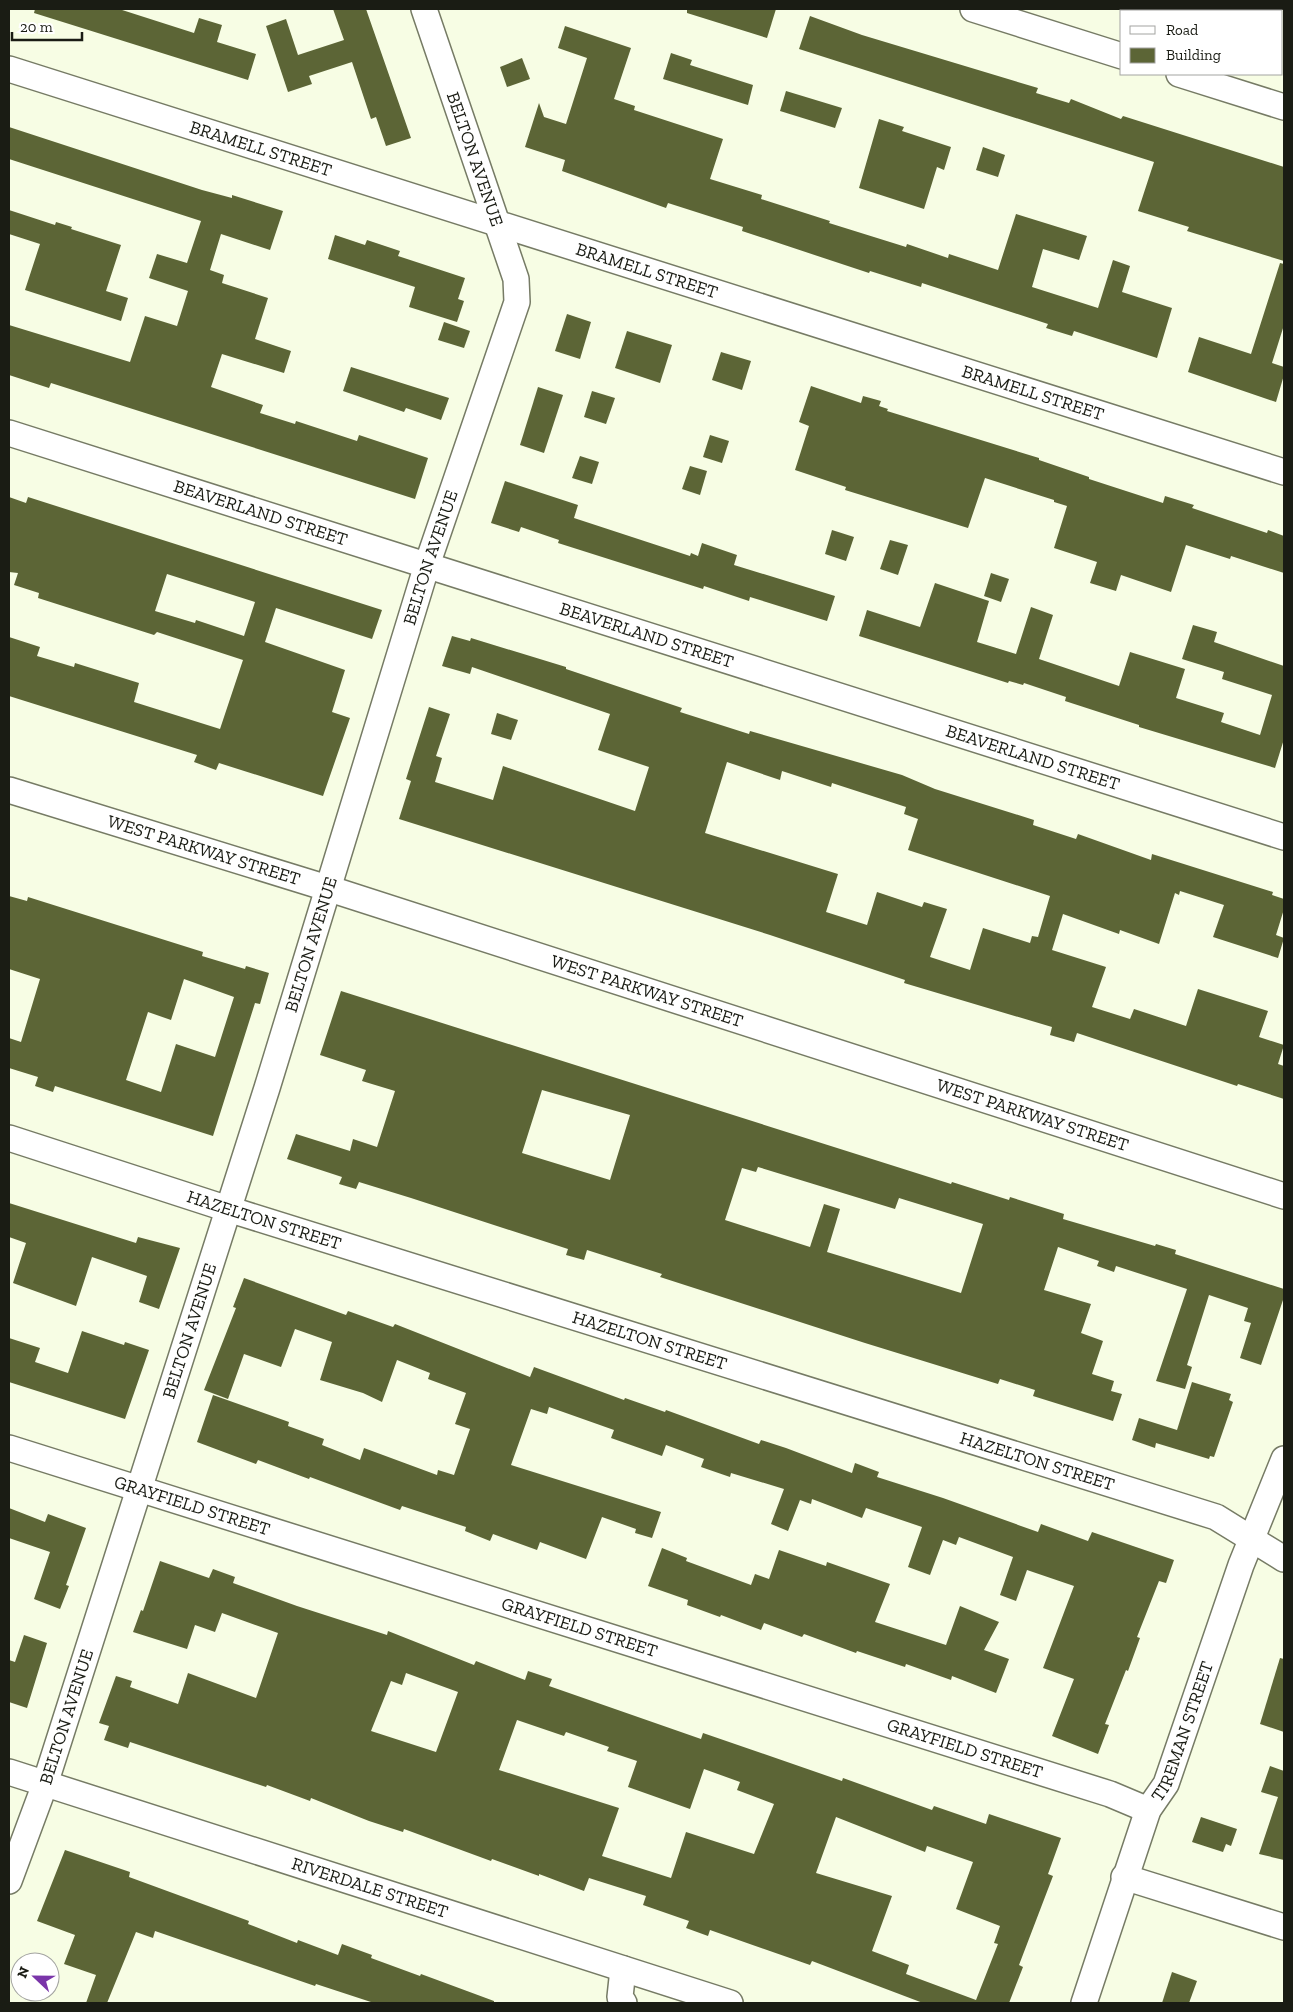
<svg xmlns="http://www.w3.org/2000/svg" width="1293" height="2012" font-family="'Zilla Slab',serif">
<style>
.building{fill:#5c6536;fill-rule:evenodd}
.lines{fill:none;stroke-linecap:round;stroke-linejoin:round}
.minor-casing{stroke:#767b65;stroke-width:28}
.minor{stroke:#fff;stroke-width:25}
.labels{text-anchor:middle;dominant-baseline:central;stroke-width:5;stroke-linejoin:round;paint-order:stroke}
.street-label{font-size:18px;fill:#1a1c14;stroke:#fff}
</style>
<rect width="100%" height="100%" fill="#f7fde4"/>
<g class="building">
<polygon points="35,9 119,9 194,33 199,18 222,25 217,42 256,54 248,80 34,13"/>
<polygon points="333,9 366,9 411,138 386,146 376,117 371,119 352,62 309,76 312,84 288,92 266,26 286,19 298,55 344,40"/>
<polygon points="687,9 776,9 767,38 687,13"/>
<polygon points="810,16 862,35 1038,88 1036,93 1069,103 1071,99 1121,119 1123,116 1284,167 1284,261 1187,231 1189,227 1138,211 1154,162 799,49"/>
<polygon points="565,26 631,48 614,99 635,106 634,110 723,139 710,179 762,195 761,199 830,221 829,223 906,247 907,244 948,258 949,254 998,270 1016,214 1087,236 1079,260 1043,249 1032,287 1098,308 1113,260 1130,266 1122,292 1172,308 1157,358 1074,331 1072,336 1046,328 1048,324 922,283 921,287 870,271 869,273 742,231 743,227 668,203 666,208 562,171 565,160 525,147 539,103 544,117 566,124 587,58 558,48"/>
<polygon points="671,53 692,60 690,65 753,85 748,105 663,79"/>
<polygon points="522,58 530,79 507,87 500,67"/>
<polygon points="786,91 842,108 835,128 780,111"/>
<polygon points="879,119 904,127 902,131 951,147 944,170 937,167 924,209 859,188"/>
<polygon points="9,127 202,190 232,198 232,195 283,211 270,250 221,234 210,270 224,275 222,283 268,298 255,339 291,351 284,373 222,354 211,387 263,405 260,413 295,424 296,421 357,441 359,435 428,458 415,499 51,383 49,388 9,375 9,325 130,362 145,316 177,326 188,291 149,278 157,254 187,263 201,221 9,159"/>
<polygon points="983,147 1005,155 998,177 976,170"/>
<polygon points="9,210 55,225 56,222 72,227 71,229 121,245 106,291 128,298 121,321 25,290 40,244 9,234"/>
<polygon points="335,235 365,245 367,240 400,251 398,256 465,278 458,299 464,301 457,322 409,307 415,287 328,259"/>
<polygon points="1280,263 1284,264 1284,325 1272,363 1284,367 1284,375 1276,402 1188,372 1199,337 1251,354"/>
<polygon points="567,314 591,322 580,359 555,351"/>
<polygon points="444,322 470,331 464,348 438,340"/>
<polygon points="627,331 672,345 660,383 615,368"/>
<polygon points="721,352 751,361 742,390 712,380"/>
<polygon points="351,367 449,398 441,420 406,408 404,412 343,391"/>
<polygon points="811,386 861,403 863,396 881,401 879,406 888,409 887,411 1039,458 1039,460 1089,477 1089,479 1163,503 1165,496 1194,505 1192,508 1267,533 1268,530 1284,536 1284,573 1231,556 1230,559 1186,545 1171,592 1121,575 1116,591 1090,583 1097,562 1054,548 1067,506 1054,502 1054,500 985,478 968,528 845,490 846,487 795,470 809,426 799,422"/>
<polygon points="538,387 563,395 544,453 520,445"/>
<polygon points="592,391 615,398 606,424 584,417"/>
<polygon points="710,435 729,441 722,463 703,457"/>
<polygon points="580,456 599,462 592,484 572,478"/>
<polygon points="690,466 707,471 700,495 682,489"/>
<polygon points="505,481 578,505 574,518 690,556 691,553 698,556 702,543 737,555 734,565 835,596 827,621 750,597 749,601 704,586 703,589 558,543 559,540 521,527 519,532 491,523"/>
<path d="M9,497L26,503L28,497L382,610L372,639L276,608L265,642L345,670L332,712L350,718L323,796L219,763L216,770L194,762L197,755L9,696V637L40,647L37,656L74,667L75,663L139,683L134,702L220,729L243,660L157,632L154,635L38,598L39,593L14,585L18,573L9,572ZM167,574L255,602L244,636L196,620L195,623L155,611Z"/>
<polygon points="832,530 854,537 846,561 825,554"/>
<polygon points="890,540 908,545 898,575 880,569"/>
<polygon points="991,573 1009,579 1001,602 984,596"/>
<polygon points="935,583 989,601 977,642 1016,654 1031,607 1053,615 1039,659 1119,686 1130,652 1185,669 1176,698 1224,713 1221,722 1260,735 1272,695 1222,679 1224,672 1182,659 1193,625 1217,632 1214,642 1284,666 1284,739 1275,768 1139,727 1139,725 1065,701 1066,697 1024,683 1023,685 1009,681 1008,683 859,636 867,610 920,627"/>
<path d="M452,636L470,641L471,638L566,667V669L682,708L680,712L749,734L750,731L902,775L935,789L1034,820L1033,825L1076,839L1078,834L1151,860L1152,854L1273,892L1272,895L1284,899V909L1276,935L1284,938L1278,958L1213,937L1224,905L1180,891L1179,895L1175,893L1159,944L1120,930L1119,934L1063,914L1052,950L1106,967L1092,1007L1130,1019L1134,1009L1186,1026L1198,989L1268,1011L1259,1037L1284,1045L1278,1064L1284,1066V1099L1238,1084L1237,1086L1077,1033L1074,1042L1050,1035L1052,1027L904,983L905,980L770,935L399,819L411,781L406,779L429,707L450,714L436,756L442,758L435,782L493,800L503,766L635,811L649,767L598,750L610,714L472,667L470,674L442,666ZM727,762L780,780L782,771L831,787L832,783L906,807L904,814L918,819L908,850L1050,896L1038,937L1032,936L1030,943L983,928L970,970L930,957L947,909L924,902L922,907L877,892L867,925L826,912L838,874L705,833Z"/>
<polygon points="497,713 518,720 511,740 491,734"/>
<path d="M9,896L27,901L28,897L203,952L202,956L245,969L246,966L269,973L260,1004L255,1003L213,1136L55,1086L53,1092L35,1086L38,1077L9,1068V1038L21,1042L40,979L9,969ZM184,979L234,997L215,1057L176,1044L161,1092L126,1080L148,1012L171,1020Z"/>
<path d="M341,991L951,1184L952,1182L1009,1200L1010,1197L1064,1214L1063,1219L1155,1246L1156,1244L1176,1250L1175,1254L1284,1289V1297L1261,1365L1240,1358L1251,1323L1244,1321L1248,1308L1209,1295L1187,1365L1192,1367L1185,1389L1156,1381L1187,1289L1116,1266L1114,1272L1097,1266L1099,1261L1058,1247L1044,1290L1091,1304L1081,1333L1103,1341L1092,1374L1114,1381L1111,1391L1122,1394L1113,1421L1033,1396L1035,1390L1000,1379L998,1384L865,1343L660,1277L662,1274L587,1250L584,1260L566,1255L568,1249L411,1198L359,1182L356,1189L339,1184L342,1177L287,1159L296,1134L350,1151L353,1139L377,1147L395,1091L362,1081L366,1070L320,1055ZM542,1090L630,1115L610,1180L522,1153ZM758,1167L895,1209L899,1198L983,1224L961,1293L827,1252L840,1209L824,1204L810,1247L725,1220L742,1168L756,1172Z"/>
<polygon points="9,1203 136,1243 138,1237 180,1248 159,1309 139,1302 147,1276 92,1257 76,1306 13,1283 26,1243 9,1237"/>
<polygon points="244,1278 346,1315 348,1311 393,1327 395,1324 530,1377 534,1367 624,1400 625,1398 665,1412 666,1410 759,1444 761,1440 786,1448 852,1473 855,1463 879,1472 877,1477 943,1498 1038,1532 1041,1524 1088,1541 1092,1532 1174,1560 1166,1583 1159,1581 1137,1637 1140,1638 1128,1671 1126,1670 1105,1724 1109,1725 1098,1754 1052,1736 1074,1679 1043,1668 1074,1586 1027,1570 1016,1601 1000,1595 1013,1557 959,1537 956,1545 943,1540 930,1575 908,1567 922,1527 866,1508 862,1518 812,1499 811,1504 800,1500 788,1531 771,1524 784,1489 731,1473 730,1477 701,1467 704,1459 666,1445 662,1456 611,1438 614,1430 549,1407 547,1414 531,1409 511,1465 661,1512 652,1538 635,1533 636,1529 602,1517 586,1559 540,1542 537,1550 493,1534 490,1541 465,1531 466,1527 402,1506 400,1510 310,1477 309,1479 258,1460 256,1464 197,1442 213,1395 289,1422 288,1426 324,1439 322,1445 360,1460 364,1448 437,1475 438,1470 454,1475 470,1429 455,1424 466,1393 428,1379 430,1373 397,1360 382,1402 363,1393 320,1380 332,1342 295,1329 281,1367 244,1354 228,1399 204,1390 236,1308 233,1307"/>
<polygon points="82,1331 124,1345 125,1342 149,1350 125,1419 9,1382 9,1338 40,1348 35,1362 68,1373"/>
<polygon points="1192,1382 1231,1394 1229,1400 1233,1402 1214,1457 1210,1456 1209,1459 1156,1443 1155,1448 1132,1440 1139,1418 1177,1430"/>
<polygon points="9,1508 45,1522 48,1514 86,1528 66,1585 69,1586 60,1609 34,1599 50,1552 9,1538"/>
<polygon points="662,1548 687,1558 686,1561 751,1585 755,1574 769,1579 779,1550 826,1566 827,1562 890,1584 875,1622 946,1645 960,1606 999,1622 984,1650 1009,1659 996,1693 952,1676 951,1680 906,1664 905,1667 857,1651 856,1653 804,1634 802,1637 764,1623 761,1630 721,1615 720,1617 687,1605 688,1600 648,1586"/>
<path d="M160,1561L209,1578L213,1569L235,1577L233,1583L297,1606L387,1635L388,1631L474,1665L476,1661L525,1680L528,1671L552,1679L549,1686L701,1739L703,1733L842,1781L843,1778L932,1810L934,1806L986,1824L989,1814L1061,1838L1048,1874L1053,1876L1019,1965L1023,1967L1009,2003H923L812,1961L810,1965L710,1930L708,1936L686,1928L689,1921L643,1905L646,1896L589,1878L584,1891L539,1874V1876L492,1859L491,1861L404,1829L403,1832L369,1821L311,1798L310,1801L267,1785L266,1787L130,1742L128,1748L104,1740L109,1726L99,1723L116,1676L132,1681L130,1687L178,1704L188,1673L256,1698L278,1633L222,1613L215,1632L195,1625L187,1649L133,1632L141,1610L143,1611ZM406,1673L458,1692L436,1752L371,1731L391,1681L402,1685ZM517,1720L564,1736L566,1732L609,1747L607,1751L637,1761L628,1787L690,1809L704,1769L740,1782L737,1790L774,1804L754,1854L686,1832L671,1878L602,1856L619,1808L499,1770ZM836,1817L925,1852L927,1846L973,1862L956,1909L1000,1926L994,1943L998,1944L976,2000L906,1974L909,1965L872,1951L892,1896L816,1873Z"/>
<polygon points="24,1635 47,1643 27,1708 9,1702 9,1660 15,1662"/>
<polygon points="1280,1658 1284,1659 1284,1732 1260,1724"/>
<polygon points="1270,1766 1284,1771 1284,1860 1259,1854 1278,1797 1261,1792"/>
<polygon points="1201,1817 1237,1829 1231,1846 1226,1844 1223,1852 1192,1842"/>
<polygon points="65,1850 130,1872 129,1877 249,1921 248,1924 297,1943 298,1940 338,1955 342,1944 372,1955 371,1958 420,1976 421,1974 494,2001 494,2003 374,2003 316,1984 315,1986 155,1931 153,1938 136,1932 107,2003 86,2003 96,1975 64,1964 75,1935 37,1921"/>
<polygon points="1172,1972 1197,1981 1189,2003 1162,2003"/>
</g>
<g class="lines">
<g class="minor-casing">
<g id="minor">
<polyline points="973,9 1122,56"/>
<path id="s1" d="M9,69L1284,472"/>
<polyline points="1179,74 1284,107"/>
<path id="s2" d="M9,433L1284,837"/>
<path id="s3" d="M9,790L327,888L1284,1196"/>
<path id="s4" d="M9,1138L228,1209L1216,1517L1284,1559"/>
<path id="s5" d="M9,1448L1110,1794L1148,1810"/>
<path id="s6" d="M9,1772L730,2003"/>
<polyline points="1124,1877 1284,1927"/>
<path id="s7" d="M9,1881L45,1784L267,1088L427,565L517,302L516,279L424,9"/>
<polyline points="623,1969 620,1997 624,2003"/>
<path id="s8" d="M1084,2003L1148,1810L1166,1784L1241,1565L1284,1459"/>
</g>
</g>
<use href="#minor" class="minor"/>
</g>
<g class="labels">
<g class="street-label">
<text stroke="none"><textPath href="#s1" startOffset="264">BRAMELL STREET</textPath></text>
<text transform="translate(475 159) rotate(71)">BELTON AVENUE</text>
<text stroke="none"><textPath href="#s1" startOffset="669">BRAMELL STREET</textPath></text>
<text stroke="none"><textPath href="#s1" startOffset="1074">BRAMELL STREET</textPath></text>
<text stroke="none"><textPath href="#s2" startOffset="264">BEAVERLAND STREET</textPath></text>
<text stroke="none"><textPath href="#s7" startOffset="1389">BELTON AVENUE</textPath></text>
<text stroke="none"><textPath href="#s2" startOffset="669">BEAVERLAND STREET</textPath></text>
<text stroke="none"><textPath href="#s2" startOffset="1074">BEAVERLAND STREET</textPath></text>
<text stroke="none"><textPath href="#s3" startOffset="204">WEST PARKWAY STREET</textPath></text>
<text stroke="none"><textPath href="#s7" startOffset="984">BELTON AVENUE</textPath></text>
<text stroke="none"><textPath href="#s3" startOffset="669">WEST PARKWAY STREET</textPath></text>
<text stroke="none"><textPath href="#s3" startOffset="1074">WEST PARKWAY STREET</textPath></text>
<text stroke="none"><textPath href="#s4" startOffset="268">HAZELTON STREET</textPath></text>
<text stroke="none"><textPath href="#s7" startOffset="579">BELTON AVENUE</textPath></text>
<text stroke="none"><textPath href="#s4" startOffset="672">HAZELTON STREET</textPath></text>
<text stroke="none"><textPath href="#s4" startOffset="1078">HAZELTON STREET</textPath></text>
<text stroke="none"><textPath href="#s5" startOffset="192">GRAYFIELD STREET</textPath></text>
<text stroke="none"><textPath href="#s5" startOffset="598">GRAYFIELD STREET</textPath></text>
<text stroke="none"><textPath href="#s7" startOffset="174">BELTON AVENUE</textPath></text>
<text stroke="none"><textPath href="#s8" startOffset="290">TIREMAN STREET</textPath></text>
<text stroke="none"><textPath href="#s5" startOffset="1002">GRAYFIELD STREET</textPath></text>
<text stroke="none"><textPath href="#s6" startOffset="379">RIVERDALE STREET</textPath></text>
</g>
</g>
<rect width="1293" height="2012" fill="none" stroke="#1a1c14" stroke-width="20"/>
<rect x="1120" y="10" width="162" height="65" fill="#ffffff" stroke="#a3a4a1"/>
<rect x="1130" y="26" width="25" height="8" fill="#ffffff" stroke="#a3a4a1"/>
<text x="1166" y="35" font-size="15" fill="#1a1c14">Road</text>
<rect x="1130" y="48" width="25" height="15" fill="#5c6536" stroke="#a3a4a1"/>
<text x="1166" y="60" font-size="15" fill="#1a1c14">Building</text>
<g transform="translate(35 1977) rotate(292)"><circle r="24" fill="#ffffff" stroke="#a3a4a1"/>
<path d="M0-4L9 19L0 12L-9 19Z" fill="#7a35a9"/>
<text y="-8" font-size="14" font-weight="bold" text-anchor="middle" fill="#1a1c14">N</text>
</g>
<path d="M12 32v8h70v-8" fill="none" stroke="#1a1c14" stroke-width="2.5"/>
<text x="20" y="32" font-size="15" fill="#1a1c14" stroke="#ffffff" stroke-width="4" paint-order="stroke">20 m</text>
</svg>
